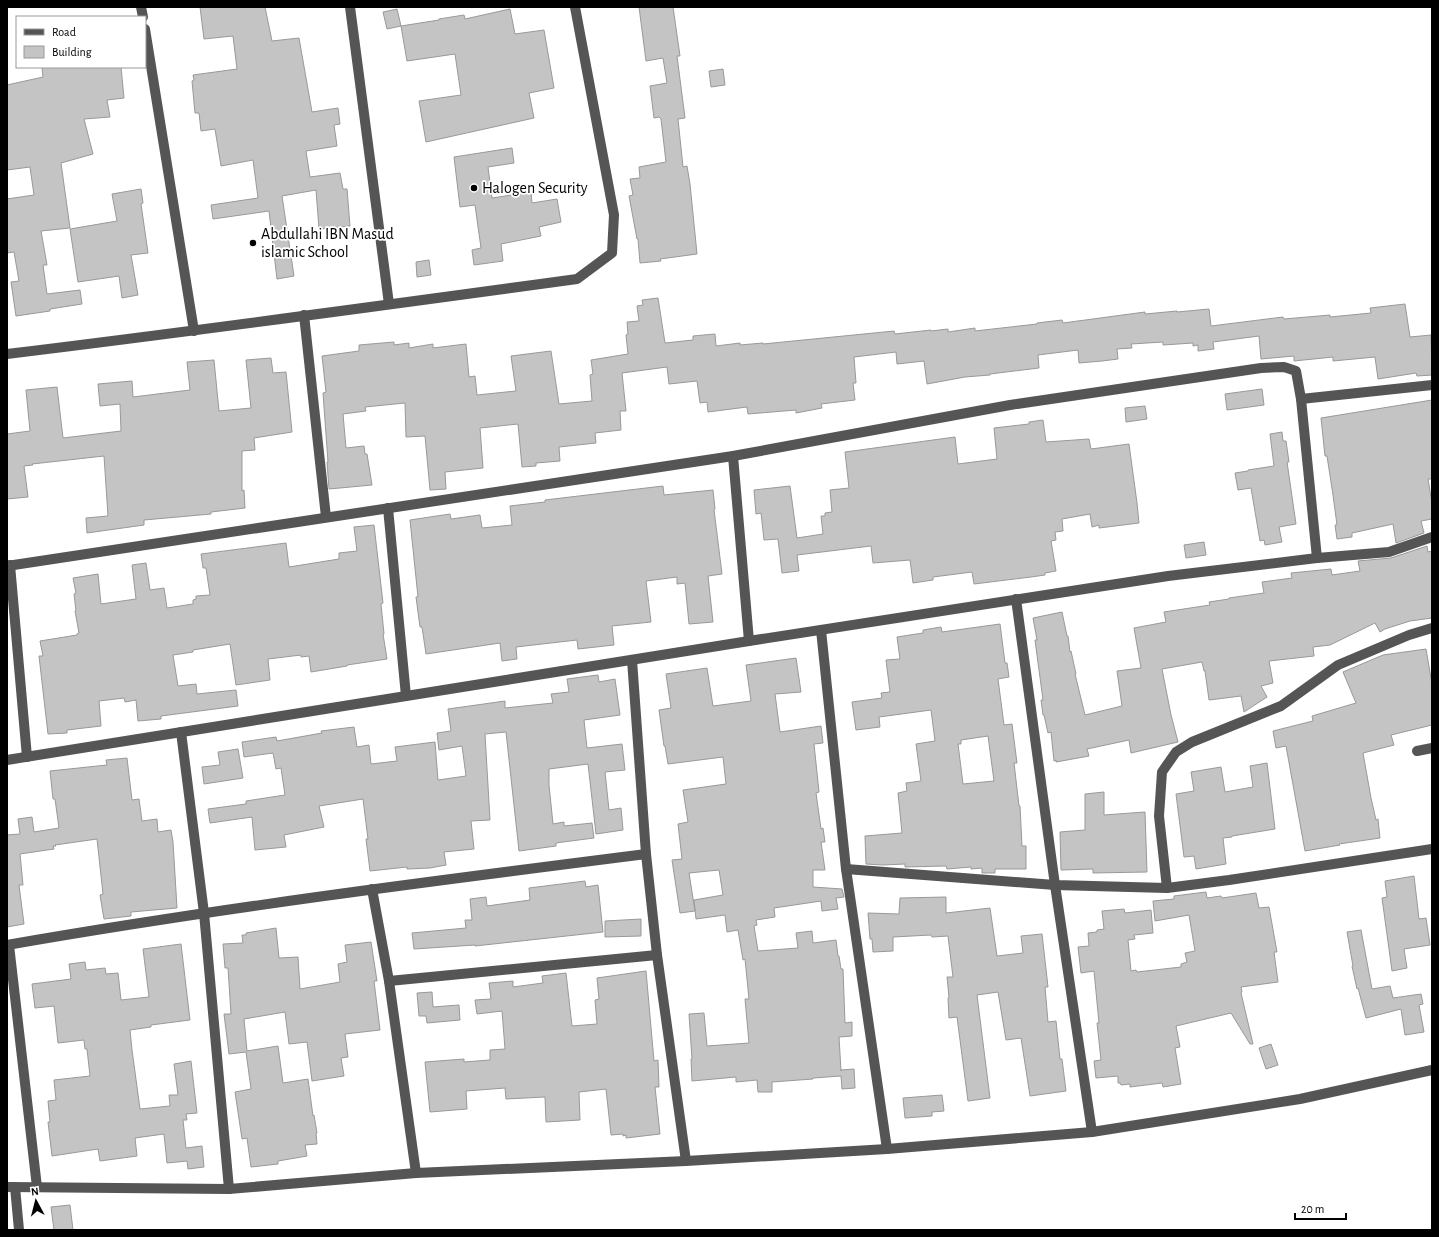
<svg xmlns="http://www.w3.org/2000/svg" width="1439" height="1237" font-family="'Alegreya Sans',sans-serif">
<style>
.building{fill:#c4c4c4;stroke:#999;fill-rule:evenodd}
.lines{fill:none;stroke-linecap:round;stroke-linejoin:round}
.minor{stroke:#555;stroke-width:10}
.poi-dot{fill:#000;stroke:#fff;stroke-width:1.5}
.labels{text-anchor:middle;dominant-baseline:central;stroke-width:3.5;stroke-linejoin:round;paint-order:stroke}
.poi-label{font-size:16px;fill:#000;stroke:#fff;text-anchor:start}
</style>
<rect width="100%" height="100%" fill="#fff"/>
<g class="building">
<polygon points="200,7 265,7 272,41 299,38 312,112 338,108 340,124 334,125 337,146 306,151 310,177 340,173 343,189 347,189 350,226 319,229 316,190 282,196 294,276 277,279 269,211 213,219 211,205 258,198 253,160 221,166 215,129 201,131 199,113 195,113 192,81 194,80 193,75 237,69 233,36 204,39"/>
<polygon points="639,7 673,7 680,56 677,56 685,118 678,119 683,167 687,166 690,184 697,254 660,259 661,261 640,263 638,239 637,239 629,196 633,195 630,179 640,178 639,167 666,162 661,119 659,117 654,118 650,86 667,83 663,58 646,61"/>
<polygon points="397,9 401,26 387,29 383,12"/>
<polygon points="510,9 515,34 544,30 554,88 529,93 534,118 426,142 419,101 461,95 455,54 407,61 401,26 439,20 439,19 464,15 465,19"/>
<polygon points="42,67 121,67 124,98 107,100 110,117 84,119 93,154 61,163 70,228 41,231 47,265 43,265 47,294 80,290 82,304 50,309 50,311 16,316 11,282 19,281 14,252 7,253 7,199 34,195 30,167 7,170 7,85 43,77"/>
<polygon points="723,69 725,85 711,87 709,71"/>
<polygon points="512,148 514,163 488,167 492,198 531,192 532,203 557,199 561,222 539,227 541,236 501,244 503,261 474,265 472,250 481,248 475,205 460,207 454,157"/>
<polygon points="141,189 143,203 141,204 148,253 131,255 138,295 122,298 119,276 78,282 70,229 117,221 112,194"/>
<polygon points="429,260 431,275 417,277 416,262"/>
<polygon points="658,298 665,343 693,340 693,336 715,334 716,346 740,343 740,345 763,343 763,344 894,331 895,334 931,330 931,331 948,329 948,332 975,328 975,331 1037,324 1037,323 1062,320 1063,323 1145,312 1145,314 1177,311 1177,312 1209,309 1211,326 1283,317 1284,319 1330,315 1330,317 1371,313 1370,308 1405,304 1410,337 1431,335 1432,375 1417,376 1416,373 1378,379 1375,357 1333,361 1333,357 1294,361 1294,356 1261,359 1259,336 1213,342 1214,349 1198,351 1198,345 1193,346 1193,343 1163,345 1163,342 1131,344 1132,348 1117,349 1118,359 1102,361 1079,363 1078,350 1038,355 1039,368 990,374 990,375 965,377 927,384 924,361 897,364 896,352 854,357 856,383 853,383 855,400 821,404 822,408 796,413 796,410 748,414 747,407 708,412 707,402 700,403 697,381 669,384 667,367 622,373 626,411 620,411 621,430 595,433 596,443 559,447 560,461 536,463 536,466 522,467 518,424 480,428 483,468 445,472 446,489 430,490 425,436 406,437 405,403 365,407 366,411 343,414 346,448 364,446 365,454 367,454 372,485 329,489 327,462 328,462 323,393 326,392 322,356 359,351 359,345 394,342 394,345 409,343 409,348 433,344 433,348 466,344 469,377 475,376 477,395 516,391 511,356 551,351 559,404 592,401 590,375 593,374 591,360 628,354 626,335 628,334 627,322 639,321 637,306 643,305 642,300"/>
<polygon points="271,358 273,373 286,372 292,432 254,438 255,450 242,451 242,491 244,490 245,508 211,512 211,514 144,520 144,525 87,533 86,518 108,516 104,456 32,464 33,465 24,466 28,497 7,499 7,434 30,431 26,390 57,387 63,438 121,431 120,404 100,406 98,384 132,381 133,397 190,390 187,362 214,360 219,411 251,408 246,360"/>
<polygon points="1262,389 1264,405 1227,410 1225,394"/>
<polygon points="1432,400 1432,479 1428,479 1432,503 1432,519 1421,521 1424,533 1396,543 1393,524 1352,533 1352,537 1337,539 1335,525 1337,525 1333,495 1327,456 1325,456 1321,418"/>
<polygon points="1145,406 1147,419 1126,422 1125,408"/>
<polygon points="1043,420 1046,442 1089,439 1091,449 1129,444 1137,503 1139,523 1099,528 1099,525 1092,527 1090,514 1062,519 1063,531 1055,532 1056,540 1051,541 1056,571 1045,573 1045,575 1031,577 974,584 972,572 933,577 933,580 913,583 910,560 873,563 871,546 797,555 799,571 782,573 778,539 764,540 761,513 756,514 754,490 790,486 797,538 823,534 821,516 825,516 825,513 832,512 830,490 849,488 845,452 955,437 958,464 997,459 994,428 1029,424 1029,422"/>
<polygon points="1282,432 1283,441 1286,441 1289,462 1287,462 1296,524 1279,527 1282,542 1265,545 1264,540 1260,541 1251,488 1238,490 1235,473 1248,471 1248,470 1274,466 1270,434"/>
<polygon points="663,486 664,495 713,490 715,509 714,510 722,574 708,576 713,622 689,624 685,583 677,584 677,577 646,581 651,622 612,626 614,645 578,649 577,640 516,647 517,659 502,661 500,643 426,654 422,627 420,627 416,597 418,597 410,520 450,514 451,519 480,515 482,528 512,525 510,506 545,502 545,500"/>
<polygon points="374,525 383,603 381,604 384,634 383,634 387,659 347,665 347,666 311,672 309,656 301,657 301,655 268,659 270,680 236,685 230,644 193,650 193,652 173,655 178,686 196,684 197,694 236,690 238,706 161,716 161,719 138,721 136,700 125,702 124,698 99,701 101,726 67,730 67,733 48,734 39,656 43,656 40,641 77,635 77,634 79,633 75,611 76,611 74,594 76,593 73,578 98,574 101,604 136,599 132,565 146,563 150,590 164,588 167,608 193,604 193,600 196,599 196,596 210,595 206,568 203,568 201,554 286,543 289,567 339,559 339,553 357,551 354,527"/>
<polygon points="1204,542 1206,555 1186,558 1184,545"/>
<polygon points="1427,546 1428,552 1432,551 1432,618 1410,621 1385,629 1380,632 1375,623 1330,645 1313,647 1314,656 1269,661 1273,683 1261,686 1267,697 1244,712 1241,696 1209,700 1205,671 1204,671 1202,662 1162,669 1171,715 1178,742 1131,753 1129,740 1087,749 1089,756 1056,762 1056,760 1054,761 1051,732 1048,733 1044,715 1043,715 1041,700 1043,700 1035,640 1037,640 1033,618 1062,612 1067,636 1068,636 1070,652 1071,651 1076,674 1075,674 1085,715 1122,706 1117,671 1141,668 1134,628 1166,622 1164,612 1210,605 1209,602 1229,599 1229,598 1264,593 1262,582 1292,578 1291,573 1331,569 1332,575 1360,571 1358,561 1391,558"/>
<path d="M1000,624L1005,663H1007L1009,677L998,679L1004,725L1012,724L1017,763H1014L1019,806H1020L1022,846H1026V869H995V873H982V868L971,869V867L947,869L946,866L905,867V864L883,865L866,864L865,836L902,833L898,793L907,791L906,783L921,781L916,744L935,741L931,710L879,717L880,727L856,730L852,702L882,698L881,693L890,692L886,660L900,659L897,637L923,633V630L941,627L942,632ZM988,736L994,781L963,784L958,744H961V740Z"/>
<polygon points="1426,649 1432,684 1432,725 1391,735 1394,745 1363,753 1371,798 1376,820 1378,819 1380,838 1339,844 1340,845 1305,851 1286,746 1276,748 1273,731 1313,721 1312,716 1356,703 1343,672 1383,655"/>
<polygon points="796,658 801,692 775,694 780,732 821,726 823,743 814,744 819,792 816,793 821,829 823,828 825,842 821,842 825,870 813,870 813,887 842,889 844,897 836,898 838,909 822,911 821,901 774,908 775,917 756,920 757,925 754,926 758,951 798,948 796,933 812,931 813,943 836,940 838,956 839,956 841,969 843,969 845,1023 852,1022 852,1036 839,1037 841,1071 841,1070 854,1069 855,1088 842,1089 841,1076 813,1078 813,1079 772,1082 772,1092 758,1092 757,1080 736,1082 736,1077 692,1081 691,1059 692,1059 689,1014 704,1013 707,1046 749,1043 745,999 749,999 745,959 743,960 738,930 727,932 725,915 696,919 694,900 723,895 719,870 689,873 695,911 680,913 672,860 682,859 678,824 688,822 683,790 726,784 723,757 668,764 665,746 664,746 659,710 671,708 666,674 707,668 713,706 751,701 746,665"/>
<polygon points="598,675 599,682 615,679 620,715 584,720 587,748 622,744 625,770 605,772 609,810 621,808 623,830 596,834 588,764 549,769 549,785 553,824 564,822 564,826 592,823 594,838 563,842 556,843 556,846 519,851 506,732 485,734 490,820 471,821 474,849 444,852 446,865 430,868 407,869 407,867 370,871 366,839 368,839 363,799 319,806 324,827 284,835 286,847 255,850 252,817 210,823 208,809 246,804 246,801 285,795 281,768 276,769 273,753 244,757 242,742 276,737 277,741 322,733 321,731 354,727 357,747 369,745 371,764 397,761 395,747 435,742 438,780 466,776 462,746 439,750 437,733 451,731 448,709 505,701 505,708 553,703 551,694 569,692 567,679"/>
<polygon points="238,749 243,778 204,784 202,767 220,765 218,752"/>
<polygon points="127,758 132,800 139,799 142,821 157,819 158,832 171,830 173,842 177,908 131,912 131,916 104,919 100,895 103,894 97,839 55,845 56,846 53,846 54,849 20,854 23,885 19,885 24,924 7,927 7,835 20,834 18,819 32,817 34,832 59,828 55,799 53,799 50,771 107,765 106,760"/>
<polygon points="1267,763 1275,829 1232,836 1232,837 1223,838 1226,864 1196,869 1194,856 1184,857 1176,794 1194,791 1191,772 1221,767 1225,792 1253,787 1250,766"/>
<polygon points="1104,792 1104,815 1145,812 1147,872 1093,873 1093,869 1061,870 1060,832 1085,830 1085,794"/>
<polygon points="1414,876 1419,919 1426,918 1430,945 1404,949 1407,968 1392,971 1382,898 1387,897 1385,881"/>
<polygon points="585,881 586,887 598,885 603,932 475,946 475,945 414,949 412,933 466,928 465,920 472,920 470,899 486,897 487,906 530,900 529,888"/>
<polygon points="1206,892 1207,898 1221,896 1222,898 1256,893 1259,908 1269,907 1277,952 1274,952 1278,982 1241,987 1242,992 1241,993 1253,1044 1250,1044 1231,1013 1176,1026 1180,1047 1175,1048 1181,1084 1163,1087 1162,1083 1130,1087 1130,1084 1121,1085 1120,1083 1118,1083 1118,1076 1096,1078 1094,1061 1101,1060 1097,1023 1099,1023 1094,971 1081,973 1078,947 1089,946 1088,933 1097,932 1097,930 1104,929 1102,911 1124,909 1125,913 1151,910 1153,933 1134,935 1135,939 1128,940 1131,971 1136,970 1137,972 1181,967 1181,964 1187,962 1185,953 1195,951 1189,915 1155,921 1153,901 1174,899 1174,896"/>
<polygon points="946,897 946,913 990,908 997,956 1023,953 1021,936 1042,934 1048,987 1045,987 1048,1022 1056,1021 1060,1059 1062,1059 1066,1091 1030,1096 1021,1038 1006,1040 998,992 977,995 990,1098 968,1101 957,1017 949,1018 948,998 949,997 947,977 953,977 948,936 932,937 931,935 893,937 893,951 873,952 872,939 870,939 868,913 899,914 900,898"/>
<polygon points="641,919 641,936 605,937 605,921"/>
<polygon points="276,928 279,958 298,957 300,989 340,982 338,964 347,962 345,945 371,942 377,981 374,981 380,1030 345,1034 348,1057 341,1058 344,1076 312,1081 307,1042 289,1044 285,1012 244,1019 247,1051 278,1046 283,1083 308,1079 313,1116 314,1115 317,1133 316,1133 317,1144 305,1145 307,1156 278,1161 278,1164 251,1167 247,1138 242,1139 235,1092 251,1089 246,1052 229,1054 224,1014 231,1014 228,968 225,968 223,944 243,943 242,935 246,935 246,933"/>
<polygon points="1361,930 1372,989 1390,986 1393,998 1421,994 1423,1004 1419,1005 1424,1032 1405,1035 1401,1009 1366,1018 1358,988 1357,989 1352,966 1353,966 1347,932"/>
<polygon points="181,944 190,1020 151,1025 151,1027 130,1030 132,1050 140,1109 170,1106 169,1095 178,1095 174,1064 191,1061 197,1113 186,1114 187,1120 183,1120 186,1148 202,1146 204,1167 188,1169 187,1161 167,1163 164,1134 135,1138 137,1156 100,1161 98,1149 52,1156 48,1122 50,1122 48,1101 56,1100 54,1080 90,1076 87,1049 85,1049 84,1040 58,1043 54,1006 35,1008 32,984 71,979 69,964 85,962 86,970 105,968 106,974 118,973 121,1000 149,997 143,949"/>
<polygon points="646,971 654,1061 658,1060 659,1087 655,1087 660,1134 626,1138 626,1135 623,1136 623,1134 611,1135 606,1089 579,1092 580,1120 546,1122 545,1097 506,1099 505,1088 466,1091 467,1109 430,1112 425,1062 464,1059 464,1062 490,1060 490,1050 505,1049 502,1011 477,1014 475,1000 491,999 489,983 513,981 513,987 543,983 542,976 566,973 572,1026 597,1024 595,1000 599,999 597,978"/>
<polygon points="432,992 433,1007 459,1005 460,1020 427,1023 426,1016 419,1016 417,993"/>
<polygon points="1271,1044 1278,1065 1266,1069 1259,1048"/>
<polygon points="942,1095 944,1111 932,1112 932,1116 905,1118 903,1098"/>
<polygon points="70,1205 73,1230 54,1230 51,1207"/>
</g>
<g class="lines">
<g class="minor">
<polyline points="141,7 143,17"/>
<polyline points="350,7 389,304"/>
<polyline points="145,29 194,331"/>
<polyline points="304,315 326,517"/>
<path d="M7,354C197,331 387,305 577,279L612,253L614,215L575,7"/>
<polyline points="1301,399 1432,385"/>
<polyline points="733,456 749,641"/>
<polyline points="388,508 406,696"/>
<polyline points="1317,558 1389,552 1432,537"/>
<polyline points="10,565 27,757"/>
<polyline points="7,566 733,456 1010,405 1261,368 1284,367 1296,371 1301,399 1317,558 1168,576 749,641 7,760"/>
<polyline points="1016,599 1055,885 1092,1132"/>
<polyline points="821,630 846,869 887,1149"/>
<polyline points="632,660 646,854 657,955 686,1161"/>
<polyline points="181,732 204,913 229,1189"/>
<polyline points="1417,751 1432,748"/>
<polyline points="846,869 1055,885 1167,888 1229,880 1432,849"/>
<polyline points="1167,888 1159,816 1162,772 1176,752 1192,742 1281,706 1338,665 1409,635 1432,628"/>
<polyline points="372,889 389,981 416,1173"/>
<path d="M7,945C219,908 433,881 646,854"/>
<polyline points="9,945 37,1187"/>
<polyline points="389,981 657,955"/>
<polyline points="7,1187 229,1189 416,1173 686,1161 887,1149 1092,1132 1300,1099 1432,1070"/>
<polyline points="15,1187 19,1230"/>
</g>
</g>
<g class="poi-dot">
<circle cx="474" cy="188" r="4"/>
<circle cx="253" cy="243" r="4"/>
</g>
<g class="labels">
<g class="poi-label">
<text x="482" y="188">Halogen Security</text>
<text x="261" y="234">Abdullahi IBN Masud<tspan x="261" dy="18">islamic School</tspan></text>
</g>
</g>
<rect width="1439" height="1237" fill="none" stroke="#000000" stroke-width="16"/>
<rect x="16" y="16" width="130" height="52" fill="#ffffff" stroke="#999999"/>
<rect x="24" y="29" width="20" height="6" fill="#555555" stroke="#999999"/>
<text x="52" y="36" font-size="12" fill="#000000">Road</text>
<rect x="24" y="46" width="20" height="12" fill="#c4c4c4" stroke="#999999"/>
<text x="52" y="56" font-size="12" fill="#000000">Building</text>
<g transform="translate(36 1201) rotate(353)" stroke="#ffffff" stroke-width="3" paint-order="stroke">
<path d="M0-3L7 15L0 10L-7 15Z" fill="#000000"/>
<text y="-6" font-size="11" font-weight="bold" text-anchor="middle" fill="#000000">N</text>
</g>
<path d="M1295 1213v6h51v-6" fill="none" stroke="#000000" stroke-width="2"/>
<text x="1301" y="1213" font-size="12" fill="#000000" stroke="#ffffff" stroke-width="3" paint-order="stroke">20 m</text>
</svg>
